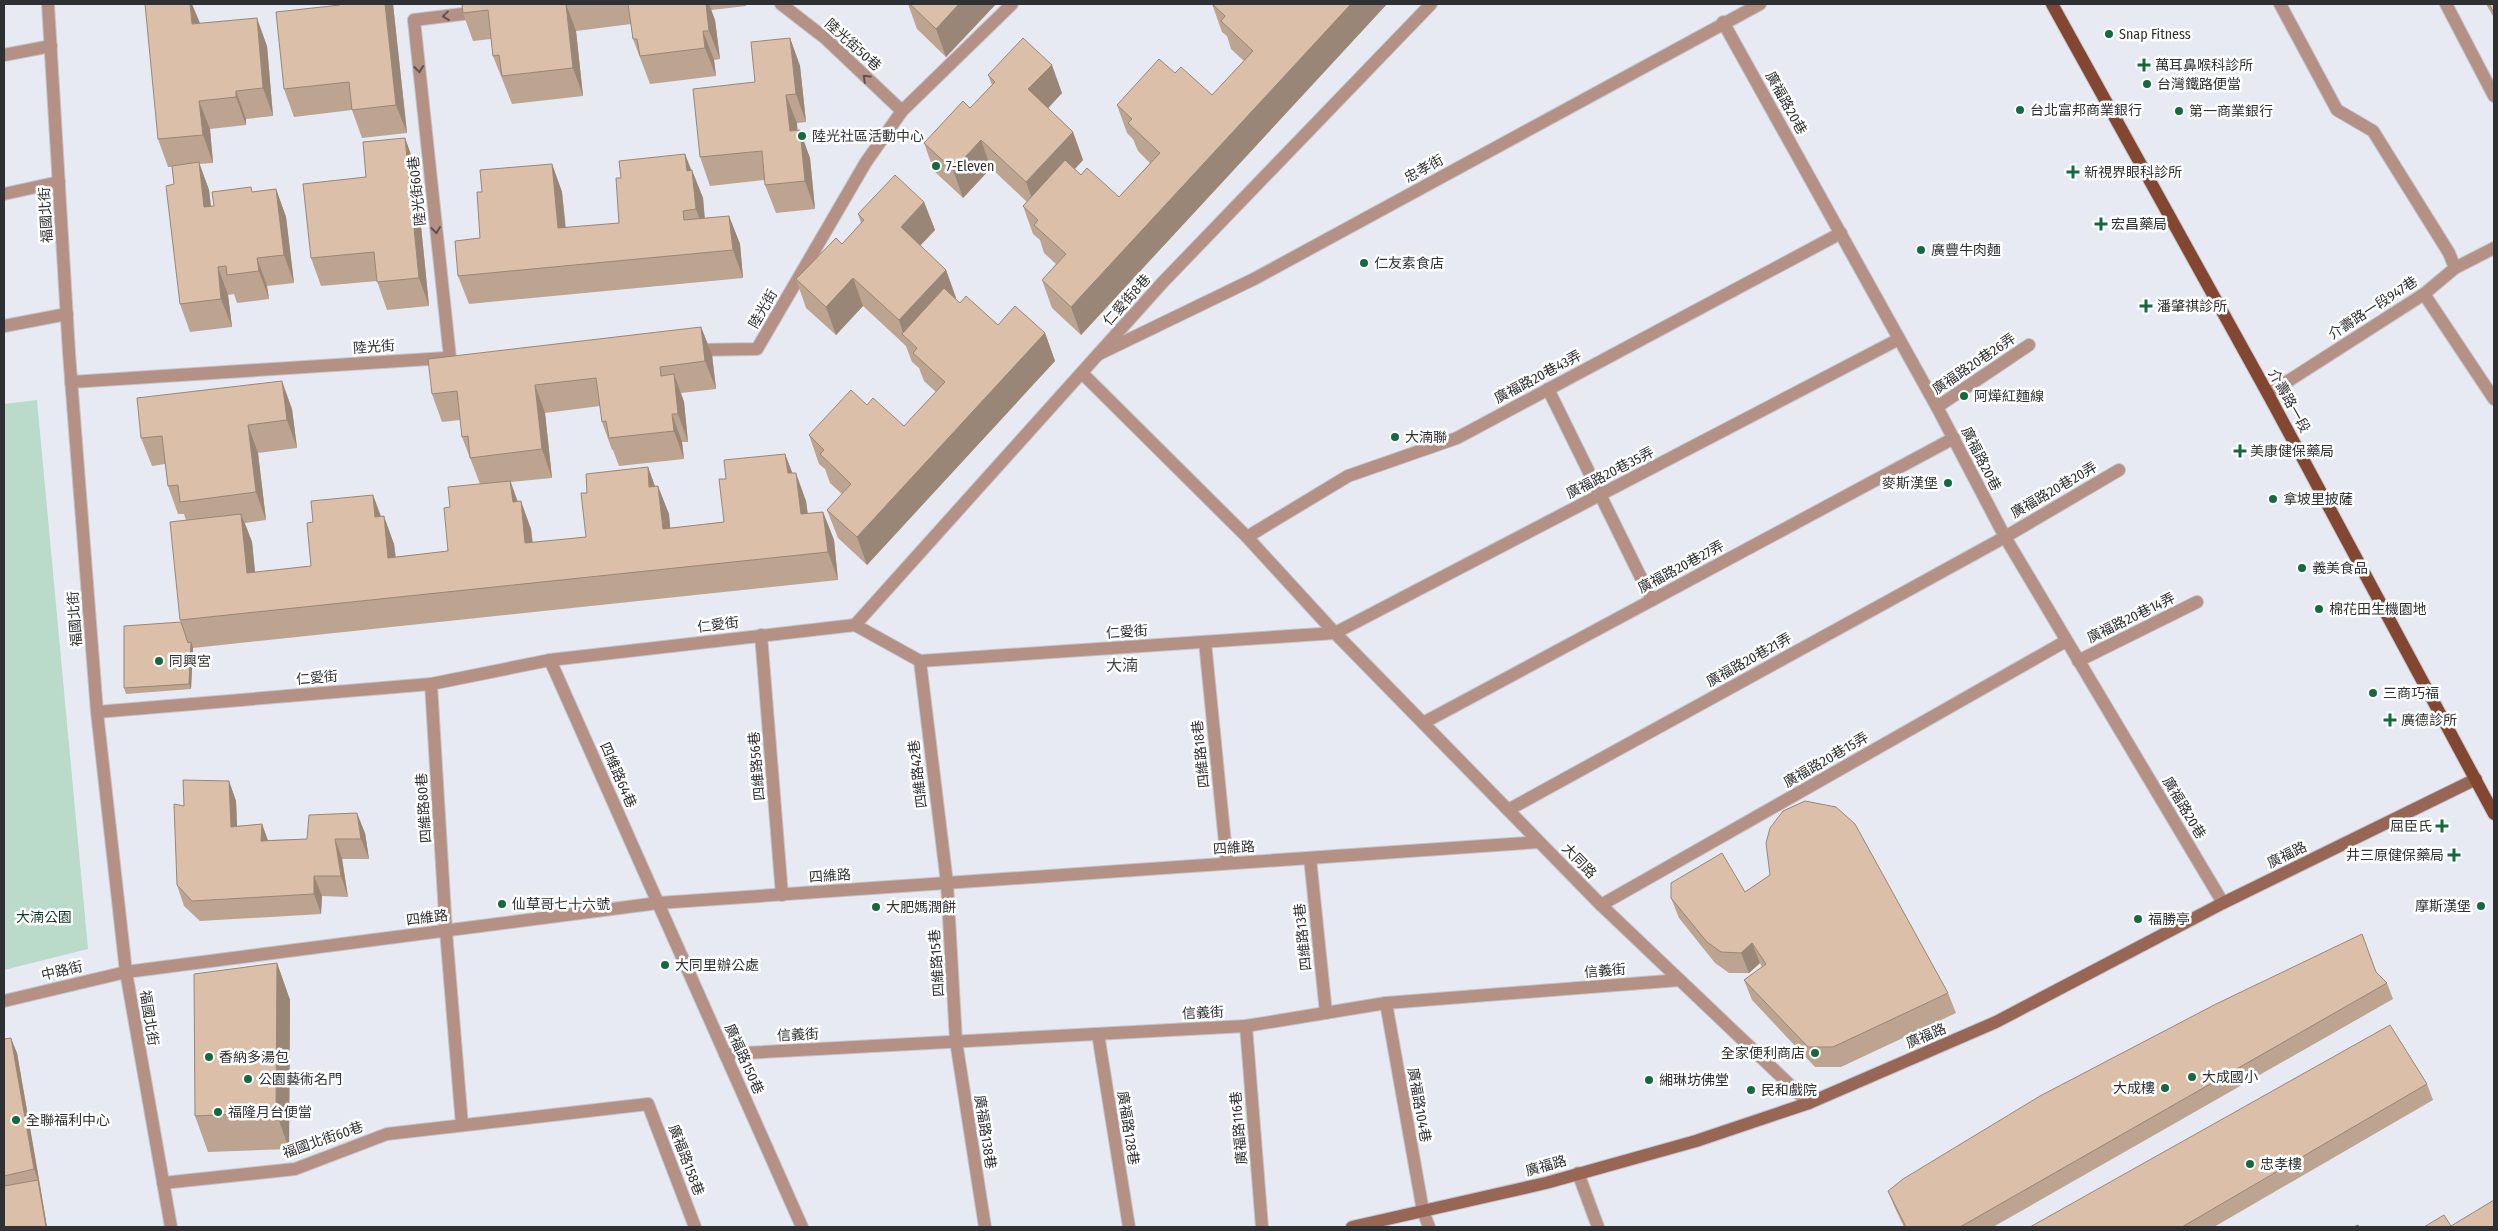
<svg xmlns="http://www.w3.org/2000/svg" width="2498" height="1231" font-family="'Fira Sans Condensed','Noto Sans TC',sans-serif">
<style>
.green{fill:#badbc9}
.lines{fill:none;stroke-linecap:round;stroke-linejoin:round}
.lane-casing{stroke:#c3c5cd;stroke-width:14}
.street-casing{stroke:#c3c5cd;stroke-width:14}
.secondary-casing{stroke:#c3c5cd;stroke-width:14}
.primary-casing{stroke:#c3c5cd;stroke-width:14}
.lane{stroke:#b59185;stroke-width:12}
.street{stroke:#b59185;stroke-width:12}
.secondary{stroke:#986654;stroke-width:12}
.primary{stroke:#824631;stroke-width:12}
.wall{fill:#bca491}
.shaded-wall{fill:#998676}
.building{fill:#dbbfa9;stroke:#998676}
.oneway{stroke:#5e5250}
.poi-dot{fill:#136a3d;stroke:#fff;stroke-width:2}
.labels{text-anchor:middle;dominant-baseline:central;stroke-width:5;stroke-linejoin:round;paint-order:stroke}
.poi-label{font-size:14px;fill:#2f3033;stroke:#fff;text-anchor:start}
.street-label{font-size:14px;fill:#2f3033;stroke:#fff}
.park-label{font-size:14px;fill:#0c3927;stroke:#fff}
.quarter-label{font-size:16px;fill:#404248;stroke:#fff}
</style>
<rect width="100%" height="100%" fill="#e8eaf3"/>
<polygon class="green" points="37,400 88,949 4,970 4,404"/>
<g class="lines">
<g class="lane-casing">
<g id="lane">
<polyline points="781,4 825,38 902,111"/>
<polyline points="2280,4 2337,110 2373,131 2449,253 2455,268"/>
<polyline points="414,20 479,12"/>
<polyline points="1723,22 1937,407 2005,537 2223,903"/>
<polyline points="4,55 51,46"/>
<polyline points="4,194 59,182"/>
<polyline points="2424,294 2494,399"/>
<polyline points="4,326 67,314"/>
<polyline points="1099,354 1254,279 1760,4"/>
<polyline points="1082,373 1247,537 1335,633 1601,905 1809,1103"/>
<polyline points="1548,389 1652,600"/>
<polyline points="2268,394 2424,294 2455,268 2494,248"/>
<polyline points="1937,407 2029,345"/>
<polyline points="1247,537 1348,476 1457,438 1841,233"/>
<polyline points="761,635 782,895"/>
<polyline points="1205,642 1227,863"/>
<polyline points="550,660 802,1227"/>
<polyline points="920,661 947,883 956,1041 985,1227"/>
<polyline points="2078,661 2197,602"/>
<polyline points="431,684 446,931 462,1125"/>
<polyline points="97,712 431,684 550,660 855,625 920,661 1335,633 1899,339"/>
<polyline points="1423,723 1954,438"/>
<polyline points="1508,810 2005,537 2119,470"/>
<polyline points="1310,858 1326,1013"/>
<polyline points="1601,905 2066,641"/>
<polyline points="1386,1003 1423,1211 1429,1227"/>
<polyline points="1246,1026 1262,1227"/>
<polyline points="1098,1034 1129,1227"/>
<polyline points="725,1054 1246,1026 1386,1003 1680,980"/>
<polyline points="1578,1173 1598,1227"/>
<polyline points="163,1183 295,1169 387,1134 648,1104 695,1227"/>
</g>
</g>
<g class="street-casing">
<g id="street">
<polyline points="48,4 69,353 97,712 126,972 171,1227"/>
<polyline points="2446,4 2494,96"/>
<polyline points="414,20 450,358"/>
<polyline points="694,350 757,349 866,162 902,111 1012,4"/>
<polyline points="71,382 445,358"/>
<polyline points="855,625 1163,282 1431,4"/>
<polyline points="4,1001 126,972 658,903 1539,842"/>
</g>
</g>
<g class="secondary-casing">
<polyline id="secondary" points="1352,1227 1546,1183 1696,1141 1809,1103 1996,1022 2223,903 2476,779"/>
</g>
<g class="primary-casing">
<polyline id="primary" points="2052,4 2268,394 2494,814"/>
</g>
<use href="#lane" class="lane"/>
<use href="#street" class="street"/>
<use href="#secondary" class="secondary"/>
<use href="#primary" class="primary"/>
</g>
<g class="wall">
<polygon points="340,4 393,4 407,133 362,138 352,110 294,117 284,89 340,5"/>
<polygon points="462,4 746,4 746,6 711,10 715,20 720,59 714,60 716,76 650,84 633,39 631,24 576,31 583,96 512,104 493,56 491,39 473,41 463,13"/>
<polygon points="908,4 996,4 946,57 917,29"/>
<polygon points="1212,4 1387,4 1081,335 1052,308 1042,280 1056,264 1044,253 1040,240 1033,234 1023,206 1027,202 991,168 963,198 934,171 924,143 970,108 992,85 988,75 1062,93 1048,108 1073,132 1083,160 1075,169 1081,175 1119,197 1150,163 1138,151 1133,139 1127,133 1117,105 1175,73 1212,95 1244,61 1231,49 1227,36 1222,32"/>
<polygon points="2486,4 2494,4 2494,18"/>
<polygon points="200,23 267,46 273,116 246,119 246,125 210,129 213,163 199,164 209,190 211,206 214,206 253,192 276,189 286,217 294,283 267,286 269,299 237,303 234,294 228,295 232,327 190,332 180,304 174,184 172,167 168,167 158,139"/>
<polygon points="790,38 800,66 806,122 797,123 797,130 810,158 815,209 776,213 765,185 765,180 710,186 700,157 755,82"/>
<polygon points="405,138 415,166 429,306 387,310 377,281 321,286 311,258 366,177"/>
<polygon points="685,154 703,198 705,218 729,216 740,244 743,278 469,304 458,276 480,238 482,192 552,164 562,192 566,228 619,223 621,178"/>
<polygon points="924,202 935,230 920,246 946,270 956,298 956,299 960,303 998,325 1045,333 1055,361 867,565 838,538 827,510 842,494 830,483 825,469 819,464 809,435 867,405 904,426 936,392 924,381 919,368 912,362 906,346 863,306 836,335 806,308 796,279 842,244 861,223 858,214"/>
<polygon points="701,327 712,355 716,389 681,393 684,402 688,442 682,442 684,459 619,466 613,450 612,450 602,422 600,406 545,413 552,478 511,482 518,502 531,529 533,543 586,537 587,493 648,467 655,486 669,514 670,528 724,522 726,479 785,454 792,473 806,501 808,514 823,512 834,540 838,580 193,648 191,689 126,694 124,688 181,622 180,620 186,520 184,514 178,514 168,486 165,464 152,466 141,438 292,409 297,448 258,453 266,520 245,523 252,542 255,572 311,566 313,522 373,495 381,516 394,544 396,557 448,551 450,507 480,484 462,437 460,420 442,422 432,394"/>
<polygon points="229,781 236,801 237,826 262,824 268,840 307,839 365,833 369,859 342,859 348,897 322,896 321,914 200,921 184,906 177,885 184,806"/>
<polygon points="1770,875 1948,993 1956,1013 1841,1067 1815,1067 1752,1000 1744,980 1762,967 1760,963 1749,973 1729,973 1715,963 1679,918 1671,898 1745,892"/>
<polygon points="277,963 290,1000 289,1149 208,1152 195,1116"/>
<polygon points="2376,972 2387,983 2393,999 1993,1227 1904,1227 1894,1206 1888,1191"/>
<polygon points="4,1039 17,1053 47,1227 4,1227"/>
<polygon points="2427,1084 2433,1100 2214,1227 2030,1227"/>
</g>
<g class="shaded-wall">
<polygon points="190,4 192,4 200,23 192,24"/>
<polygon points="385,4 393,4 407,133 396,105"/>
<polygon points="566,4 576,31 583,96 573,68"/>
<polygon points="706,4 709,4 715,20 720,59 709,31"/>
<polygon points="959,4 996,4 946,57 936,29"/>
<polygon points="1351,4 1387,4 1081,335 1071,307"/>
<polygon points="257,18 267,46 273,116 263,88"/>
<polygon points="703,31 714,60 716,76 705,48"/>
<polygon points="790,38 800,66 806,122 796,94"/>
<polygon points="1052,65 1062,93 1039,118 1028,89"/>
<polygon points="236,91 246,119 246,125 236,97"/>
<polygon points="786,95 797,123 800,159 790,131"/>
<polygon points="199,101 210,129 213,163 203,135"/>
<polygon points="800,130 810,158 815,209 805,181"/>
<polygon points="1073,132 1083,160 1036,210 1026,182"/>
<polygon points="405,138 415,166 429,306 419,278"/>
<polygon points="981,140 991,168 963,198 953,170"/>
<polygon points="685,154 693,176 692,170 703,198 706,237 696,209 687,171"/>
<polygon points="199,162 209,190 214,235 204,207"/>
<polygon points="552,164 562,192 568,257 558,228"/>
<polygon points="276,189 286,217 294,283 284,255"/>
<polygon points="924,202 935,230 911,255 901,227"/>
<polygon points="729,216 740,244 743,278 733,250"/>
<polygon points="257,258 267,286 269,299 259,271"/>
<polygon points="218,267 228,295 232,327 221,299"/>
<polygon points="946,270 956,298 913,344 904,336 899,320"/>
<polygon points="853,278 863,306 836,335 826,307"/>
<polygon points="701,327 712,355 716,389 705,361"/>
<polygon points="1045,333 1055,361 867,565 857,537"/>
<polygon points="674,374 684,402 688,442 678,414"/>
<polygon points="282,381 292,409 297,448 287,420"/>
<polygon points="535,385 545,413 552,478 542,449"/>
<polygon points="672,414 682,442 684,459 674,431"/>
<polygon points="248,425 258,453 266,520 256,492"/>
<polygon points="785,454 796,482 788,473"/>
<polygon points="648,467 658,495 649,487"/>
<polygon points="796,473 806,501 811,542 801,514"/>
<polygon points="510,481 520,509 513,502"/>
<polygon points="658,486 669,514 673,557 663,529"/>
<polygon points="373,495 383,523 375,517"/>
<polygon points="521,501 531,529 535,571 525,543"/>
<polygon points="823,512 834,540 838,580 828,552"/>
<polygon points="241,514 252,542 258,601 247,573"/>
<polygon points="384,516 394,544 398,586 388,558"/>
<polygon points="191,642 193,648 191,689 189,684"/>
<polygon points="229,781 236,801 238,847 231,827"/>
<polygon points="357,813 365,833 369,859 361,839"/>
<polygon points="262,824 269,844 261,841"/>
<polygon points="335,839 342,859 348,897 341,876"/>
<polygon points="314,876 322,896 321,914 314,894"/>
<polygon points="1752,943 1760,963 1749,973 1741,953"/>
<polygon points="277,963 290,1000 289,1149 276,1112"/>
<polygon points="11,1038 17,1053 40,1185 34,1169"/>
<polygon points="38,1180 40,1185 47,1227 46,1227"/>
</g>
<g class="building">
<polygon points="145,4 190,4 192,24 257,18 263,88 236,91 236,97 199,101 203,135 158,139"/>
<polygon points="340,4 385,4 396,105 352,110 349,82 284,89 276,12 340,5"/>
<polygon points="462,4 566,4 573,68 502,76 499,55 493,56 488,10 463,13"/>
<polygon points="628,4 706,4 709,31 703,31 705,48 640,56 637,39 633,39"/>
<polygon points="910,4 959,4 936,29"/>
<polygon points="1212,4 1351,4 1071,307 1042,280 1066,254 1034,225 1038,220 1023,206 1065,160 1081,175 1087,168 1119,197 1160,153 1128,123 1132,119 1117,105 1159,59 1175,73 1181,67 1212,95 1253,51 1221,21 1225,16"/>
<polygon points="2489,4 2494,4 2494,13"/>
<polygon points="790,38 796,94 786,95 790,131 800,130 805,181 765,185 762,151 700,157 693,89 755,82 751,42"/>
<polygon points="1023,38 1052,65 1028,89 1073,132 1026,182 981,140 953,170 924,143 963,101 970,108 995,82 988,75"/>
<polygon points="405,138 419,278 377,282 374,252 311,258 303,184 366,177 363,142"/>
<polygon points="685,154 687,171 692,170 696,209 683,211 684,220 729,216 733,250 458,276 455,241 480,238 477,192 482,192 480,170 552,164 558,228 619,223 616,178 621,178 619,161"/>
<polygon points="199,162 204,207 214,206 212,192 251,187 252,192 276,189 284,255 257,258 259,271 227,275 226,266 218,267 221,299 180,304 166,186 174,184 172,166"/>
<polygon points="895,175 924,202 901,227 946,270 899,320 853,278 826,307 796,279 836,238 842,244 864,220 858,214"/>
<polygon points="944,288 960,303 966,296 998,325 1015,306 1045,333 857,537 827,510 851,484 820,454 824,450 809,435 851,390 867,405 873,398 904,426 945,382 913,353 917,348 902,334"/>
<polygon points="701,327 705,361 660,367 661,376 674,374 678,414 672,414 674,431 609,438 606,421 602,422 596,378 535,385 542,449 470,458 468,436 462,437 457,391 432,394 428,359"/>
<polygon points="282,381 287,420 248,425 256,492 180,502 178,485 168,486 162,436 141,438 137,398"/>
<polygon points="785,454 788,473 796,473 801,514 823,512 828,552 180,620 170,522 241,514 247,573 311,566 307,523 313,522 311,501 373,495 375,517 384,516 388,558 448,551 444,508 450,507 448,487 510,481 513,502 521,501 525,543 586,537 581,493 587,493 586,474 648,467 649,487 658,486 663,529 724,522 719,479 726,479 724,460"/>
<polygon points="181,622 188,643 191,642 189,684 124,688 124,626"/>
<polygon points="183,780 229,781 231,827 262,824 261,841 307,839 309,815 357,813 361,839 335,839 341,876 314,876 314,894 192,901 177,885 174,804 184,806"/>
<polygon points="1805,801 1836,807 1855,824 1948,993 1833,1047 1808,1047 1744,980 1766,964 1752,943 1741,953 1721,952 1707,942 1671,898 1671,883 1722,853 1745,892 1770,875 1766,843 1770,828 1783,811"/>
<polygon points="2362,934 2376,972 2387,983 1960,1227 1906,1227 1888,1191 1903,1179 2040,1096 2216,1004"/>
<polygon points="277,963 276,1112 195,1116 194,974"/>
<polygon points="2390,1025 2427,1084 2182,1227 2030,1227"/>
<polygon points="11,1038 34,1169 4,1176 4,1039"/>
<polygon points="38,1180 46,1227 4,1227 4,1186"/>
<polygon points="2494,1200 2494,1227 2424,1227 2444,1215 2451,1226"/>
<polygon points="2358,1225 2360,1227 2353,1227"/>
</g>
<defs><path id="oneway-chevron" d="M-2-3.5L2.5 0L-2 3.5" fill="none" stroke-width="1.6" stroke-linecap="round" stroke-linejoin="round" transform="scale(1.25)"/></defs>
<g class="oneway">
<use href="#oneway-chevron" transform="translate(446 16) rotate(173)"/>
<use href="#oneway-chevron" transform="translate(419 69) rotate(84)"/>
<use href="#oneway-chevron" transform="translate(866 78) rotate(-137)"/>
<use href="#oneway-chevron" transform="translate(436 230) rotate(84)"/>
</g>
<g class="poi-dot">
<circle cx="2109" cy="34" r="5"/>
<path d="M2141.5 57.5h5v5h5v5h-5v5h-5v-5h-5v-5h5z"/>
<circle cx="2147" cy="84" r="5"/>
<circle cx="2020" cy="110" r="5"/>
<circle cx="2179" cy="111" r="5"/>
<circle cx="802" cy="136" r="5"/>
<circle cx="936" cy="166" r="5"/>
<path d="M2070.5 164.5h5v5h5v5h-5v5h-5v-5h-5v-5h5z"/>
<path d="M2098.5 216.5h5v5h5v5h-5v5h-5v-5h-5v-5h5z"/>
<circle cx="1921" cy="250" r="5"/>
<circle cx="1364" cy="263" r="5"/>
<path d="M2143.5 298.5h5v5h5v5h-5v5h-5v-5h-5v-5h5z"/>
<circle cx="1964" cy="396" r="5"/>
<circle cx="1395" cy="437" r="5"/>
<path d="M2237.5 443.5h5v5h5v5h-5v5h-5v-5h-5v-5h5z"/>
<circle cx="1948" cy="483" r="5"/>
<circle cx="2273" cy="499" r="5"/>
<circle cx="2302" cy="568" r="5"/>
<circle cx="2319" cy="609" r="5"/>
<circle cx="159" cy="661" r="5"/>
<circle cx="2373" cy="693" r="5"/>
<path d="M2387.5 712.5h5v5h5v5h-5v5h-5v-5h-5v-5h5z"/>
<path d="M2439.5 818.5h5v5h5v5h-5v5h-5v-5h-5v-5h5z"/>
<path d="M2451.5 847.5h5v5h5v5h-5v5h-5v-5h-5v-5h5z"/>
<circle cx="502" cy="904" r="5"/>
<circle cx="2481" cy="906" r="5"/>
<circle cx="876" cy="907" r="5"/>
<circle cx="2138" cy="919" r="5"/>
<circle cx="665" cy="965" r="5"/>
<circle cx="1815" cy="1053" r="5"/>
<circle cx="209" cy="1057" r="5"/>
<circle cx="2192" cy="1077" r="5"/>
<circle cx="248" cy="1079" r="5"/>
<circle cx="1649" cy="1080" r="5"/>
<circle cx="2165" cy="1088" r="5"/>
<circle cx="1751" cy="1090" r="5"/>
<circle cx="218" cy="1112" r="5"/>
<circle cx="16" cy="1120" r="5"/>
<circle cx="2250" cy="1164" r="5"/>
</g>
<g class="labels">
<g class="poi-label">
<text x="2119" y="34">Snap Fitness</text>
<text x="2155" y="65">萬耳鼻喉科診所</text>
<text x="2157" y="84">台灣鐵路便當</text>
<text x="2030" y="110">台北富邦商業銀行</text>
<text x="2189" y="111">第一商業銀行</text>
<text x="812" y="136">陸光社區活動中心</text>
<text x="946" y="166">7-Eleven</text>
<text x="2084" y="172">新視界眼科診所</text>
<text x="2111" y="224">宏昌藥局</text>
<text x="1931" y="250">廣豐牛肉麵</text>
<text x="1374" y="263">仁友素食店</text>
<text x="2157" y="306">潘肇祺診所</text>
<text x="1974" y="396">阿燁紅麵線</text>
<text x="1405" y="437">大湳聯</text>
<text x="2250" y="451">美康健保藥局</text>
<text x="1938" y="483" text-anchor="end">麥斯漢堡</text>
<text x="2283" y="499">拿坡里披薩</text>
<text x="2312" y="568">義美食品</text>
<text x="2329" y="609">棉花田生機園地</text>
<text x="169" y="661">同興宮</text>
<text x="2383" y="693">三商巧福</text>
<text x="2401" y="720">廣德診所</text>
<text x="2432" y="826" text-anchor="end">屈臣氏</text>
<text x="2444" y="855" text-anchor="end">井三原健保藥局</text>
<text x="512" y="904">仙草哥七十六號</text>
<text x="2471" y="906" text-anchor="end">摩斯漢堡</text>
<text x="886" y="907">大肥媽潤餅</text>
<text x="2148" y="919">福勝亭</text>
<text x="675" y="965">大同里辦公處</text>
<text x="1805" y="1053" text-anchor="end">全家便利商店</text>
<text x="219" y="1057">香納多湯包</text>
<text x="2202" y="1077">大成國小</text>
<text x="258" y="1079">公園藝術名門</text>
<text x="1659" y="1080">緗琳坊佛堂</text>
<text x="2155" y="1088" text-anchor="end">大成樓</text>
<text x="1761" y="1090">民和戲院</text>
<text x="228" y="1112">福隆月台便當</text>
<text x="26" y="1120">全聯福利中心</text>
<text x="2260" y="1164">忠孝樓</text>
</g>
<g class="street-label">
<text transform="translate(853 45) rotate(42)">陸光街50巷</text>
<text transform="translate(1786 103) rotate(61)">廣福路20巷</text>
<text transform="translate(1424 169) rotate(-29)">忠孝街</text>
<text transform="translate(417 191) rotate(-96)">陸光街60巷</text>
<text transform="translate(46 215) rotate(-93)">福國北街</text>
<text transform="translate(1127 300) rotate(-48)">仁愛街8巷</text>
<text transform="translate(2373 308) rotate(-33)">介壽路一段947巷</text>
<text transform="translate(763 309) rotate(-60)">陸光街</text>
<text transform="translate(374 347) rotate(-4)">陸光街</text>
<text transform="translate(1974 364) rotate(-34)">廣福路20巷26弄</text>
<text transform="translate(1538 377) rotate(-28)">廣福路20巷43弄</text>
<text transform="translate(2289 401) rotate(61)">介壽路一段</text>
<text transform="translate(1981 459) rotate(63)">廣福路20巷</text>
<text transform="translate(1610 473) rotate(-27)">廣福路20巷35弄</text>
<text transform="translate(2054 490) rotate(-30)">廣福路20巷20弄</text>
<text transform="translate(1681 567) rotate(-28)">廣福路20巷27弄</text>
<text transform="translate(2131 618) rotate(-26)">廣福路20巷14弄</text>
<text transform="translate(75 619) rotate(-94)">福國北街</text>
<text transform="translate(718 625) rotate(-7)">仁愛街</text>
<text transform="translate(1127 632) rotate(-4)">仁愛街</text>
<text transform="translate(1749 660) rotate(-29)">廣福路20巷21弄</text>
<text transform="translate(317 678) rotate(-5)">仁愛街</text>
<text transform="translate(1201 754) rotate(-96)">四維路18巷</text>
<text transform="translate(1826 760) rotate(-30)">廣福路20巷15弄</text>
<text transform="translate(757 766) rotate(-95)">四維路56巷</text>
<text transform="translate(918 774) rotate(-97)">四維路42巷</text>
<text transform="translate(618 775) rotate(66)">四維路64巷</text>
<text transform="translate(424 808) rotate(-94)">四維路80巷</text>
<text transform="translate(2184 808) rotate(59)">廣福路20巷</text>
<text transform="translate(1234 848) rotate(-4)">四維路</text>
<text transform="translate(2287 855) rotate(-26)">廣福路</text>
<text transform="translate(1579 861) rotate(46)">大同路</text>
<text transform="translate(830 876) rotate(-4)">四維路</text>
<text transform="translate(427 918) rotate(-7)">四維路</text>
<text transform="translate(1303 937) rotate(-96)">四維路13巷</text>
<text transform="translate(937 963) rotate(-94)">四維路15巷</text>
<text transform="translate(62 971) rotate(-13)">中路街</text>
<text transform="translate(1605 971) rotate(-5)">信義街</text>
<text transform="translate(1203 1013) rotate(-3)">信義街</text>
<text transform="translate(149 1018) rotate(81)">福國北街</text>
<text transform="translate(798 1035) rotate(-3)">信義街</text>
<text transform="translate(1926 1036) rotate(-23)">廣福路</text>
<text transform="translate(744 1059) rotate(66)">廣福路150巷</text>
<text transform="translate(1419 1105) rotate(80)">廣福路104巷</text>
<text transform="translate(1128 1128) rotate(81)">廣福路128巷</text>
<text transform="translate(1239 1128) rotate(-95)">廣福路116巷</text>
<text transform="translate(985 1132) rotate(81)">廣福路138巷</text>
<text transform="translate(323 1140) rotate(-19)">福國北街60巷</text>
<text transform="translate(686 1160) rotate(69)">廣福路158巷</text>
<text transform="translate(1546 1166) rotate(-16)">廣福路</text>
</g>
<g class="park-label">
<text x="44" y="917">大湳公園</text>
</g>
<g class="quarter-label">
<text x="1122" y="665">大湳</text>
</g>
</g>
<rect width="2498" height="1231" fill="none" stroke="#2f3033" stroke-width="10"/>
</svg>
